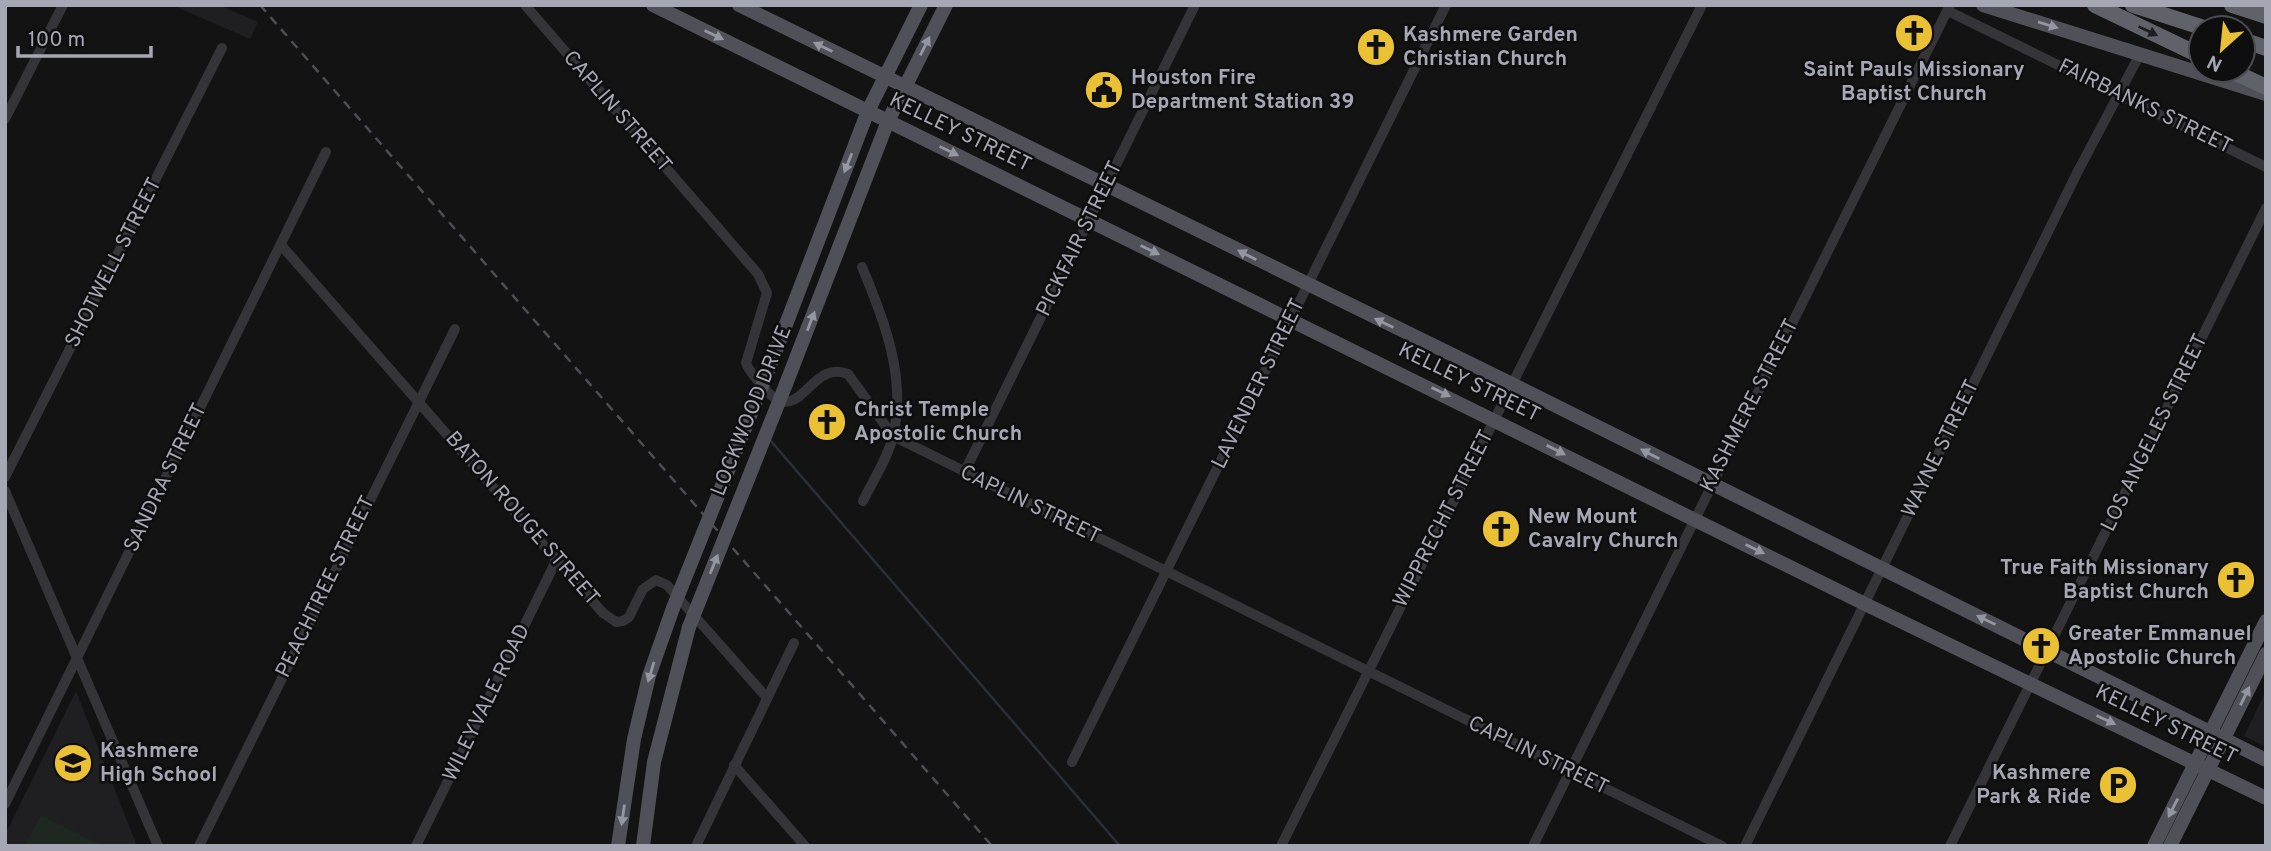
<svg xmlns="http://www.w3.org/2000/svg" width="2271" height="851" font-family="Overpass,sans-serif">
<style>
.built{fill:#1f1f21}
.green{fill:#1f2721}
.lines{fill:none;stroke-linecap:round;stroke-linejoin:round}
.stream{stroke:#2a3038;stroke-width:2.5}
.minor{stroke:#343439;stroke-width:10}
.major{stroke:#505158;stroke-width:14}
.highway{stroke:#60626a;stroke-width:16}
.rail{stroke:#4d4e54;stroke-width:2.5;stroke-dasharray:9 7;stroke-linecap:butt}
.major-bridge{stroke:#505158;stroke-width:14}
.oneway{fill:#9497a2}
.oneway2{fill:#1e1f21}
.labels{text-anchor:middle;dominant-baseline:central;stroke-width:5;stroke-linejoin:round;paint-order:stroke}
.poi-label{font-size:21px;font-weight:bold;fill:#a5a8b4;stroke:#0e0e0f;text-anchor:start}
.street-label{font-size:21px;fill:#a5a8b4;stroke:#0e0e0f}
</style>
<rect width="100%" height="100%" fill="#131314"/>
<g class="built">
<polygon points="172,5 219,5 258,22 250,39"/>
<polygon points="76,691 137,846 5,846 5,835"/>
<polygon points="2266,691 2266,747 2244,736"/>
</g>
<polygon class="green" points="41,815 101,845 101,846 25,846"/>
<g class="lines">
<polyline class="stream" points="770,440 1120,846"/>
<g class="minor">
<path d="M525,5L758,274L767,293L746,363C750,373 758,381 765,389C801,430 809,358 848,374L893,436L1722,846"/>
<polyline points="1948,11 2266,167"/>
<polyline points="5,119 63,5"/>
<polyline points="281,245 603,613 616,622 623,621 629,617 643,589 656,580 667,585 767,698"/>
<path d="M862,267C884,319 907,379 893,436C888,458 873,480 863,501"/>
<polyline points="964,473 1195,5"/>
<polyline points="5,477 222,48"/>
<polyline points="5,491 158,846"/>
<polyline points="1072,762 1446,5"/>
<polyline points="734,765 805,846"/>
<polyline points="5,804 326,152"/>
<polyline points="199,846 455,329"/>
<polyline points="416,846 557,559"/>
<polyline points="696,846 794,643"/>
<polyline points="1281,846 1702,5"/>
<polyline points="1533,846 1950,5"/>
<polyline points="1745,846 2078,171 2140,54"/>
<polyline points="1950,846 2266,208"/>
</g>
<g class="major">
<polyline points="653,5 1865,604 2266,798"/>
<polyline points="739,5 1512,384 2266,760"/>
<polyline points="1983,5 2266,94"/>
<polyline points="770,366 868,111 921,5"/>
<polyline points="786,384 888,121 946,5"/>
<polyline points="618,846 634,739 649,676 673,608"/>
<polyline points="643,846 654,762 689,627"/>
<polyline points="2154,846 2266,621"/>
<polyline points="2170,846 2266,654"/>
</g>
<g class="highway">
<polyline points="2095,5 2201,56"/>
<polyline points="2133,5 2204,28"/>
<polyline points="2232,5 2266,16"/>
<polyline points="2243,40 2266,48"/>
<polyline points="2230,70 2266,87"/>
</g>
<polyline class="rail" points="260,5 992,846"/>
<g class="major-bridge">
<polyline points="673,608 770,366"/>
<polyline points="689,627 786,384"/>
</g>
</g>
<defs><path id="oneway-solid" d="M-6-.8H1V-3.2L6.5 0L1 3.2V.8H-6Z" transform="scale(1.75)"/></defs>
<g class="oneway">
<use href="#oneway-solid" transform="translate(2048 25) rotate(17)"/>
<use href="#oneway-solid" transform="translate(714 35) rotate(26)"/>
<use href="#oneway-solid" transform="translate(925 46) rotate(-63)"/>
<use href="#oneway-solid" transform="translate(823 47) rotate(-154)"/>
<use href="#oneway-solid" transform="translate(949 151) rotate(26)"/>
<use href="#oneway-solid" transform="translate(848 163) rotate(112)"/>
<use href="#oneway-solid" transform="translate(1150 250) rotate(26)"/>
<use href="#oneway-solid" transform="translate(1247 255) rotate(-153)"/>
<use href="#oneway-solid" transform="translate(811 321) rotate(-69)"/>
<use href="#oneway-solid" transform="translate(1384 323) rotate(-154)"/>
<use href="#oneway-solid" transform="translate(1441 392) rotate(26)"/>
<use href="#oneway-solid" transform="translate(1556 450) rotate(27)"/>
<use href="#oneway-solid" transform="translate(1650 454) rotate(-153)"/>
<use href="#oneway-solid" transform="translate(1755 549) rotate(26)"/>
<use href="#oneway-solid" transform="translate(714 564) rotate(-68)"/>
<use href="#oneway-solid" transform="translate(1986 620) rotate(-154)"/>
<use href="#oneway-solid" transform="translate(651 672) rotate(107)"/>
<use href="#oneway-solid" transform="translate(2245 696) rotate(-64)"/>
<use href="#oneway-solid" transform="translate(2106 720) rotate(25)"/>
<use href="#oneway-solid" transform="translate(2173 808) rotate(117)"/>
<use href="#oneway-solid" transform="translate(623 815) rotate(98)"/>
</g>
<use class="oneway2" href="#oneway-solid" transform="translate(2148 31) rotate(26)"/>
<defs>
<g id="church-disc" transform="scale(2.0125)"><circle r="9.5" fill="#eac135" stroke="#0e0e0f"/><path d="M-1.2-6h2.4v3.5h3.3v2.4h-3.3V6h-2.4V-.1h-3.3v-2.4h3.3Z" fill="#111"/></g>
<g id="civic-disc" transform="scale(2.0125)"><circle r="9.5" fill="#eac135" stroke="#0e0e0f"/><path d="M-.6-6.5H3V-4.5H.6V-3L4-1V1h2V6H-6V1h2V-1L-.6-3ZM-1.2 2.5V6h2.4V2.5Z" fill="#111"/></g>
<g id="school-disc" transform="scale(2.0125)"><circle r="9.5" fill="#eac135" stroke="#0e0e0f"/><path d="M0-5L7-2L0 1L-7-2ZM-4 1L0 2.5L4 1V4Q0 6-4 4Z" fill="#111"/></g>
<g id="parking-disc" transform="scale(2.0125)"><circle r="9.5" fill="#eac135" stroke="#0e0e0f"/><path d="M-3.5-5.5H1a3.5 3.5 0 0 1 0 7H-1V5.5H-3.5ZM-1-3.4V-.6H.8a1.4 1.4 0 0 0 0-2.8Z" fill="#111"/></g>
</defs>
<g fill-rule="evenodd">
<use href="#church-disc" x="1914" y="33"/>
<use href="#church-disc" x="1376" y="47"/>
<use href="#civic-disc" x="1104" y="90"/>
<use href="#church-disc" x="827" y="422"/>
<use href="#church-disc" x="1501" y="529"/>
<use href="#church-disc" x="2236" y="580"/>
<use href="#church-disc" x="2041" y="646"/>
<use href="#school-disc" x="73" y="763"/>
<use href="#parking-disc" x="2118" y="785"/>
</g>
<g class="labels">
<g class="poi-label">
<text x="1403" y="35">Kashmere Garden<tspan x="1403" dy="24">Christian Church</tspan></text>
<text x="1914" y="70" text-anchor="middle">Saint Pauls Missionary<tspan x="1914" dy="24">Baptist Church</tspan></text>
<text x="1131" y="78">Houston Fire<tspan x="1131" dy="24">Department Station 39</tspan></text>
<text x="854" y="410">Christ Temple<tspan x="854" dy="24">Apostolic Church</tspan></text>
<text x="1528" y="517">New Mount<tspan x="1528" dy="24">Cavalry Church</tspan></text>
<text x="2209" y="568" text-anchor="end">True Faith Missionary<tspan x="2209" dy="24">Baptist Church</tspan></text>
<text x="2068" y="634">Greater Emmanuel<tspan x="2068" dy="24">Apostolic Church</tspan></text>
<text x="100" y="751">Kashmere<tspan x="100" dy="24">High School</tspan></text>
<text x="2091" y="773" text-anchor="end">Kashmere<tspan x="2091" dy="24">Park &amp; Ride</tspan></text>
</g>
<g class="street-label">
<text transform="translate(2145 107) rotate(26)">FAIRBANKS STREET</text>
<text transform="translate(617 112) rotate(49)">CAPLIN STREET</text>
<text transform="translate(960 133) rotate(26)">KELLEY STREET</text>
<text transform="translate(1080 239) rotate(-64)">PICKFAIR STREET</text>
<text transform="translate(114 263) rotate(-63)">SHOTWELL STREET</text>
<text transform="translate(1469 383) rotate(26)">KELLEY STREET</text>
<text transform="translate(1259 384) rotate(-64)">LAVENDER STREET</text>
<text transform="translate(1750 406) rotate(-63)">KASHMERE STREET</text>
<text transform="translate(752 411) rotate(-68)">LOCKWOOD DRIVE</text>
<text transform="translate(2155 433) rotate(-64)">LOS ANGELES STREET</text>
<text transform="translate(1941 449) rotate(-64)">WAYNE STREET</text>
<text transform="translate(166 478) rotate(-64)">SANDRA STREET</text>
<text transform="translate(1030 505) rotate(26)">CAPLIN STREET</text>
<text transform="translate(522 519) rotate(49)">BATON ROUGE STREET</text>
<text transform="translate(1444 519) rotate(-63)">WIPPRECHT STREET</text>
<text transform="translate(326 587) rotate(-64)">PEACHTREE STREET</text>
<text transform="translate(487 703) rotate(-64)">WILEYVALE ROAD</text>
<text transform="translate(2166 725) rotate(26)">KELLEY STREET</text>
<text transform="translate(1538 756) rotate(26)">CAPLIN STREET</text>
</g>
</g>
<rect width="2271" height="851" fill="none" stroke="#a5a8b4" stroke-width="14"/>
<g transform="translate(2222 49) rotate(207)"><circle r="33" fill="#0e0e0f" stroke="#4a4c51" stroke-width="2"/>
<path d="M0-5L12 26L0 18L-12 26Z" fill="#eac135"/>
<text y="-10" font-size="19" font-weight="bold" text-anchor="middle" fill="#a5a8b4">N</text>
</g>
<path d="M18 46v10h133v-10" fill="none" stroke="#a5a8b4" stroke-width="3.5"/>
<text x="28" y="46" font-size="21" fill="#a5a8b4" stroke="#0e0e0f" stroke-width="5" paint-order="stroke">100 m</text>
</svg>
